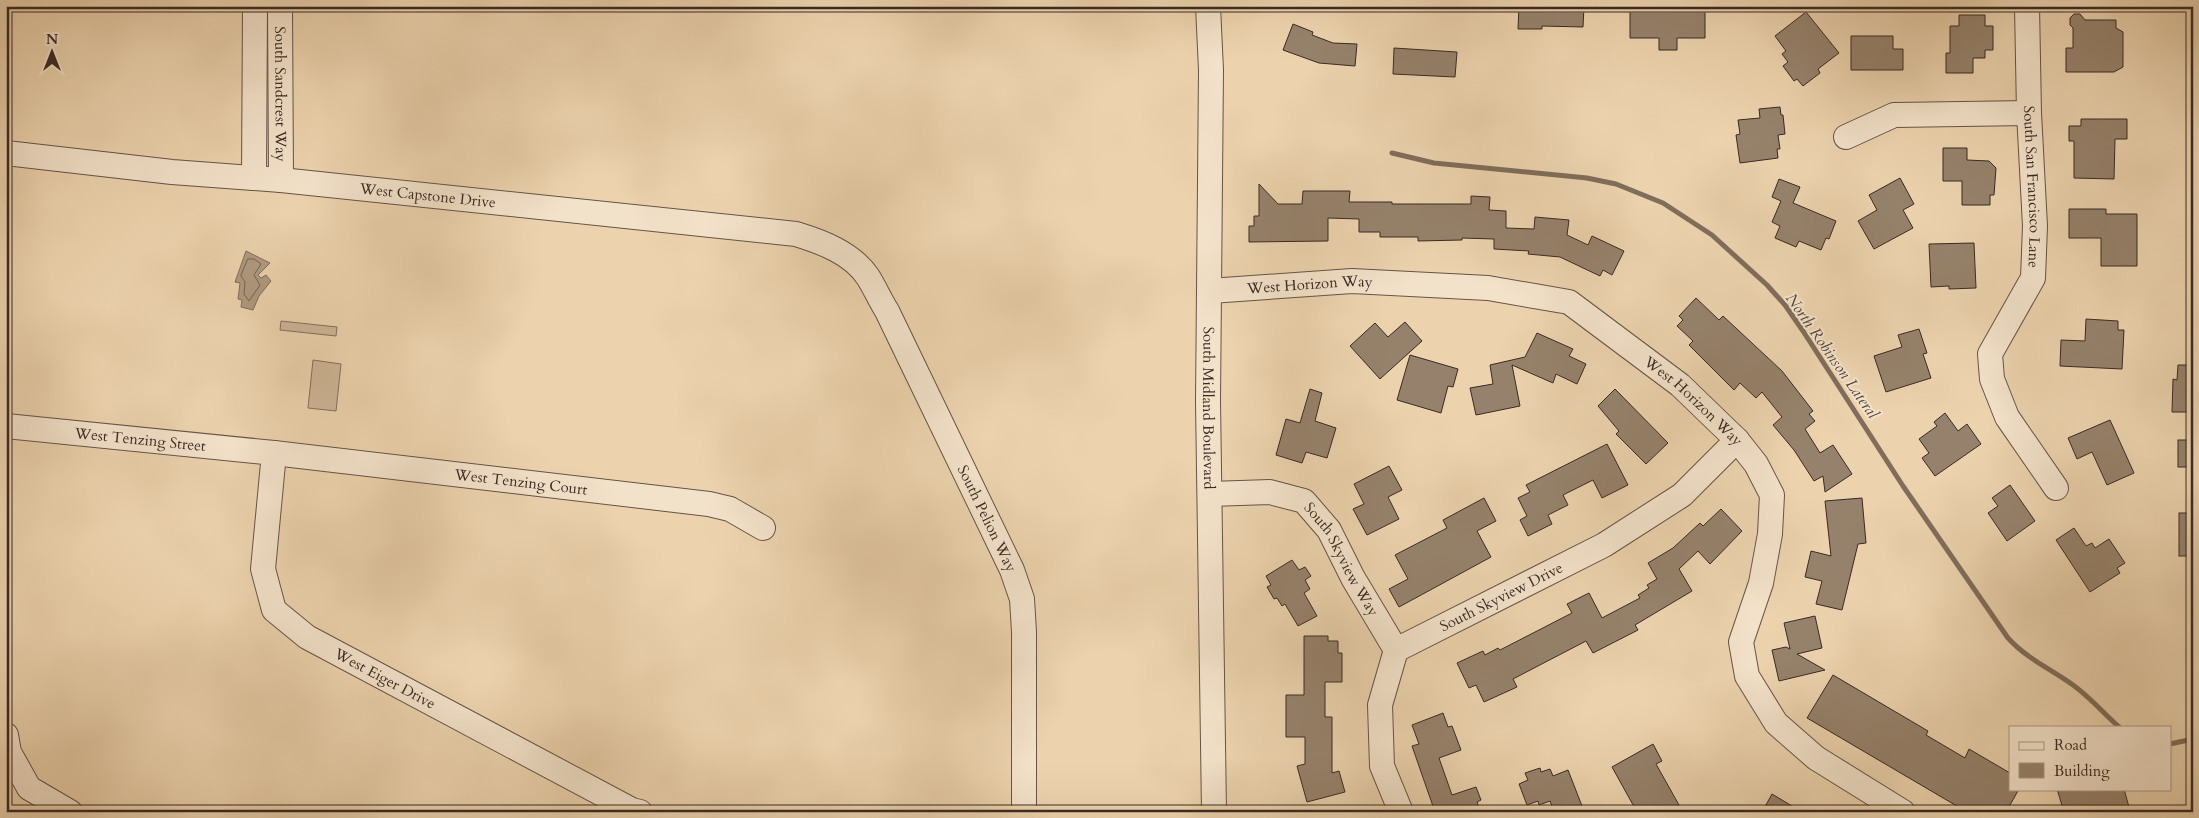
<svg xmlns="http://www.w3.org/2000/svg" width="2199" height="818" font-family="Cardo,serif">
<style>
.green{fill:#ceb697;stroke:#84705e}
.water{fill:#af9a7f;stroke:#806d5b}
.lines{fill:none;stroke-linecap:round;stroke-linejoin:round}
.shore{stroke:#746252;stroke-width:1}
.stream{stroke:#806d5b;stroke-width:5}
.building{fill:#96826c;stroke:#392a24}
.minor-casing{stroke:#665446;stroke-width:26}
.minor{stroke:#f3e2ca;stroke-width:24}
.labels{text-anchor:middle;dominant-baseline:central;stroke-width:4;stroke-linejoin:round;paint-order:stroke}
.street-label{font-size:15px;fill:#392a24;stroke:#f3e2ca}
.water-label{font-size:16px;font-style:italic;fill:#56463b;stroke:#f3e2ca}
</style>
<rect width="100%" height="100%" fill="#ecd3ae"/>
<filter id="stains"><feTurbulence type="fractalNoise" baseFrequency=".004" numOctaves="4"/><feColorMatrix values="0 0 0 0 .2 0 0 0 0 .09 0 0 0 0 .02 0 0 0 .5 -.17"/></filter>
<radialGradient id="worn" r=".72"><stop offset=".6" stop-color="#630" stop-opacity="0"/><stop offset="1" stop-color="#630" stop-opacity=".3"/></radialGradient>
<g class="green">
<polygon points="281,321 337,327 336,336 280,330"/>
<polygon points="313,360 341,364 336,411 308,408"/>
</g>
<polygon class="water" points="246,251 270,263 258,275 261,278 266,275 271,281 259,296 253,310 241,307 242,300 238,299 240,283 235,282"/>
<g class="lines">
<polygon class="shore" points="248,259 254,259 261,264 254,275 260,285 249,301 244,294 245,282 241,276"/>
<g class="stream">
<path d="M1392,153L1434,163L1587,178L1616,184L1663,203L1712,235L1767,285L1785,305L1803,331L1903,486L2008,638C2027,659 2051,669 2073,685C2090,697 2103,713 2119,727"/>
<polyline points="2170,744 2193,739"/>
</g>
</g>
<g class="building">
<polygon points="1519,6 1584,6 1583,27 1542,26 1542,29 1518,29"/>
<polygon points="1630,6 1652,6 1652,10 1705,10 1705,38 1677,38 1677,50 1659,50 1659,38 1630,38"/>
<polygon points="1806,12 1839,53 1818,69 1820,73 1803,86 1797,79 1794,81 1783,66 1788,62 1782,54 1786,51 1775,36"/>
<polygon points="2074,14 2080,14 2085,20 2116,20 2116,28 2123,32 2123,67 2114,72 2066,72 2066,48 2073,48 2073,28 2070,25 2070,18"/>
<polygon points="1959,15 1985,15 1985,26 1993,26 1993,50 1985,50 1985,58 1973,58 1973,73 1946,73 1946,53 1950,53 1950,26 1959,26"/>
<polygon points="1293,24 1313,32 1312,35 1333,43 1357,44 1355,66 1319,63 1283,50"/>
<polygon points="1851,36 1893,36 1893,49 1903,49 1903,70 1851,70"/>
<polygon points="1394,48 1457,52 1455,77 1393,74"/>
<polygon points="1780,107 1781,115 1783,115 1785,134 1778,135 1780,149 1777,149 1778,158 1740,163 1736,135 1740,134 1738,120 1760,118 1759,109"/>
<polygon points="2081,119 2127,119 2127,139 2115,139 2114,179 2074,178 2074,141 2069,141 2069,126 2081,126"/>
<polygon points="1943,148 1967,148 1967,160 1989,161 1996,168 1994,195 1990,195 1990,205 1962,205 1962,181 1943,181"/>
<polygon points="1900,178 1914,204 1903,210 1913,228 1874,249 1858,221 1877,210 1869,195"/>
<polygon points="1779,179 1800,187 1793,203 1836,221 1829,239 1826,238 1821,250 1799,241 1796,247 1775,238 1780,226 1772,222 1781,201 1772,197"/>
<polygon points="1259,184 1278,204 1302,204 1303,191 1350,191 1349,202 1392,202 1392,204 1471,204 1471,196 1490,197 1489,210 1506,211 1506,228 1534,229 1535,217 1569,220 1567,235 1588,245 1592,236 1624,251 1612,275 1603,270 1600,276 1560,257 1528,254 1529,251 1494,249 1494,239 1462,238 1462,240 1418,241 1418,237 1380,237 1380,232 1359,232 1359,219 1328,218 1328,241 1249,242 1249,226 1254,226 1254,216 1259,216"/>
<polygon points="2069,209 2106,209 2106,214 2137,214 2137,266 2101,266 2101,238 2069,238"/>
<polygon points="1974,243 1976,288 1949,289 1949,286 1931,287 1929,244"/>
<polygon points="1696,298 1719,320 1723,316 1782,371 1813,411 1809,414 1815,421 1805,429 1820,453 1833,445 1852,474 1825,492 1823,476 1814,481 1794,450 1773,425 1782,417 1762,392 1756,398 1740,383 1734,390 1689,345 1693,341 1677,326 1683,320 1679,316"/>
<polygon points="2086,319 2118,321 2118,330 2124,330 2122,369 2060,366 2061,340 2085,341"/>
<polygon points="1405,322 1422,341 1380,379 1350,346 1375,323 1388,337"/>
<polygon points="1919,329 1927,353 1923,354 1931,378 1886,392 1874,356 1902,347 1898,335"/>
<polygon points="1537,333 1573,349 1569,356 1586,364 1577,384 1556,374 1553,383 1512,365 1520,406 1476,415 1470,388 1493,384 1490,365 1525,357"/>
<polygon points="1410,355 1458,369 1453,387 1448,386 1441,413 1397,400"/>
<polygon points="2178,365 2193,365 2193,412 2172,412 2173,379 2177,380"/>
<polygon points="1310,389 1322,393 1315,421 1336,428 1327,458 1306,452 1302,463 1276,455 1286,419 1300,423"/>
<polygon points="1615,389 1668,443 1646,464 1616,434 1619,431 1598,406"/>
<polygon points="1945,413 1958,431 1967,424 1981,444 1935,476 1922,458 1929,453 1919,439 1937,426 1934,422"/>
<polygon points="2110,420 2134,473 2107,485 2092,452 2077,459 2068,438"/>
<rect x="2178" y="440" width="15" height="27"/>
<polygon points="1607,444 1628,485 1602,498 1593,480 1563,495 1568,505 1548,515 1552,524 1528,536 1520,520 1527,516 1518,498 1530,492 1526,485"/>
<polygon points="1389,466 1402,490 1388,497 1399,519 1367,535 1353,509 1364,504 1354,484"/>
<polygon points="2010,485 2035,521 2007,541 1988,513 1998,506 1992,498"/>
<polygon points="1484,498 1496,521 1477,531 1491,557 1399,607 1389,589 1408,579 1395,555 1447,528 1443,520"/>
<polygon points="1862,498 1866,543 1858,544 1842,610 1816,604 1822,581 1805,577 1811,551 1831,556 1825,501"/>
<polygon points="1721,509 1742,531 1710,564 1698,551 1679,569 1692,591 1635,625 1638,630 1593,653 1586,641 1513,679 1517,687 1484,702 1476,685 1469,688 1457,663 1483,651 1485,655 1498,648 1500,650 1572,613 1567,604 1589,593 1602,618 1640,598 1638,595 1649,588 1647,585 1657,579 1648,563 1673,548 1700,523 1703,526"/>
<rect x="2179" y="513" width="14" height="43"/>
<polygon points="2074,528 2086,546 2092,543 2095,548 2109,539 2125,563 2117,568 2120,573 2090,592 2056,540"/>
<polygon points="1292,560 1299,570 1305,567 1311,576 1305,580 1310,589 1304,593 1317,616 1298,626 1285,604 1282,606 1277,598 1274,599 1267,587 1271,585 1266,576"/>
<polygon points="1815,616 1822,648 1797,654 1825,670 1779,681 1772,650 1786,647 1790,649 1784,623"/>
<polygon points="1304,636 1328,636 1328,641 1338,641 1338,653 1342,653 1342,682 1325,682 1325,717 1332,717 1332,773 1339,771 1345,792 1307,802 1297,766 1305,764 1305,737 1286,737 1286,695 1304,695"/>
<polygon points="1833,675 1928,731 1926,735 1965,758 1969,749 2010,773 2010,789 2019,789 2006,812 1967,812 1807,718"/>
<polygon points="1443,713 1448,727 1452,726 1461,750 1439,758 1452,795 1476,787 1481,800 1477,802 1481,812 1435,812 1412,746 1419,744 1412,725"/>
<polygon points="1653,744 1662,761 1656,764 1679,805 1666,812 1637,812 1612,767"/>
<polygon points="1540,768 1541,772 1550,769 1553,776 1568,770 1582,806 1568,812 1554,812 1550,801 1539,805 1538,801 1527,805 1519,784 1528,780 1525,773"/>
<polygon points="2057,789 2124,789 2129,807 2112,812 2064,812"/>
<polygon points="1772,794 1802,812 1762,812"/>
</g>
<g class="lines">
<g class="minor-casing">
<g id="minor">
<path id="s1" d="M280,6L281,180"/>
<path id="s2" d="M1208,6L1211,70L1208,401L1214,812"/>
<path id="s3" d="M2027,6L2029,113L2035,226L2033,278L1990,354L1992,379L2007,417L2056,488"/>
<polyline points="1846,137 1894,115 2029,113"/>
<path id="s4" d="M6,153L172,172L281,180L796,234C822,242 852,253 868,277C875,288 880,300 887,311L1012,570L1022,599L1024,632V812"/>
<polyline points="254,178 255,6"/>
<path id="s5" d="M1210,291L1352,281L1488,288L1569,302L1680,385L1737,440L1756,464L1772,495L1770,534L1761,583L1741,642L1747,676L1776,723L1816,758L1903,812"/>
<path id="s6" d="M6,426L274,453L709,504L730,509L763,528"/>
<path id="s7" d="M274,453L263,569L274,610L307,637L632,810L640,812"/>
<path id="s8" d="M1210,494L1270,492L1304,501L1329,530L1353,578L1396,650"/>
<polyline points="6,735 9,752 29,788 70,812"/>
<path id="s9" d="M1401,812L1382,766L1380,705L1396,650L1604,545L1682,495L1737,440"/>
</g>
</g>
<use href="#minor" class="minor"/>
</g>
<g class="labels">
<g class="street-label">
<text stroke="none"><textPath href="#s1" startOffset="88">South Sandcrest Way</textPath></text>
<text stroke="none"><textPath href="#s3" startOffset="181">South San Francisco Lane</textPath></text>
<text stroke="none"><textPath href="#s4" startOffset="424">West Capstone Drive</textPath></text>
<text stroke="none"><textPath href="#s5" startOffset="100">West Horizon Way</textPath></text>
<text stroke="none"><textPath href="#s5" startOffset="520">West Horizon Way</textPath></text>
<text stroke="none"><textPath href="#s2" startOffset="402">South Midland Boulevard</textPath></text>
<text stroke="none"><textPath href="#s6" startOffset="135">West Tenzing Street</textPath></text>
<text stroke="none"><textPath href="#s6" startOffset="518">West Tenzing Court</textPath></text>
<text stroke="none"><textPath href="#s4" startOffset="1149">South Pelion Way</textPath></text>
<text stroke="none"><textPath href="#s8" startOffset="165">South Skyview Way</textPath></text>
<text stroke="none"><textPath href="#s9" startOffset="286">South Skyview Drive</textPath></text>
<text stroke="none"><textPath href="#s7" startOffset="290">West Eiger Drive</textPath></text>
</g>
<g class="water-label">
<text transform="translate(1832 356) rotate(55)">North Robinson Lateral</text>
</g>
</g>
<rect width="2199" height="818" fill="none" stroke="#ecd3ae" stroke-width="25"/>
<rect x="8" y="8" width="2184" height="803" fill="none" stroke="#392a24" stroke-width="2.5"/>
<rect x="12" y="12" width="2174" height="793" fill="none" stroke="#392a24"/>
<rect x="2009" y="726" width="162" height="65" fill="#f3e2ca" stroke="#a99888"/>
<rect x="2019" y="742" width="25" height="8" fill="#f3e2ca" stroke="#a99888"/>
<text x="2054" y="750" font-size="15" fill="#392a24">Road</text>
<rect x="2019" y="763" width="25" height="15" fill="#96826c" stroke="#a99888"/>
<text x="2054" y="776" font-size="15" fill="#392a24">Building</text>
<g transform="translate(52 52)" stroke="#f3e2ca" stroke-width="4" paint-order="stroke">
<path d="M0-4L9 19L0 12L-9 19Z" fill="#392a24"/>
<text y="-8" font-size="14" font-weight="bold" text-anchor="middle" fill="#392a24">N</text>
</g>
<rect width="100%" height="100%" filter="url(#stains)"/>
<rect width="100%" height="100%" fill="url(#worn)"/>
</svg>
